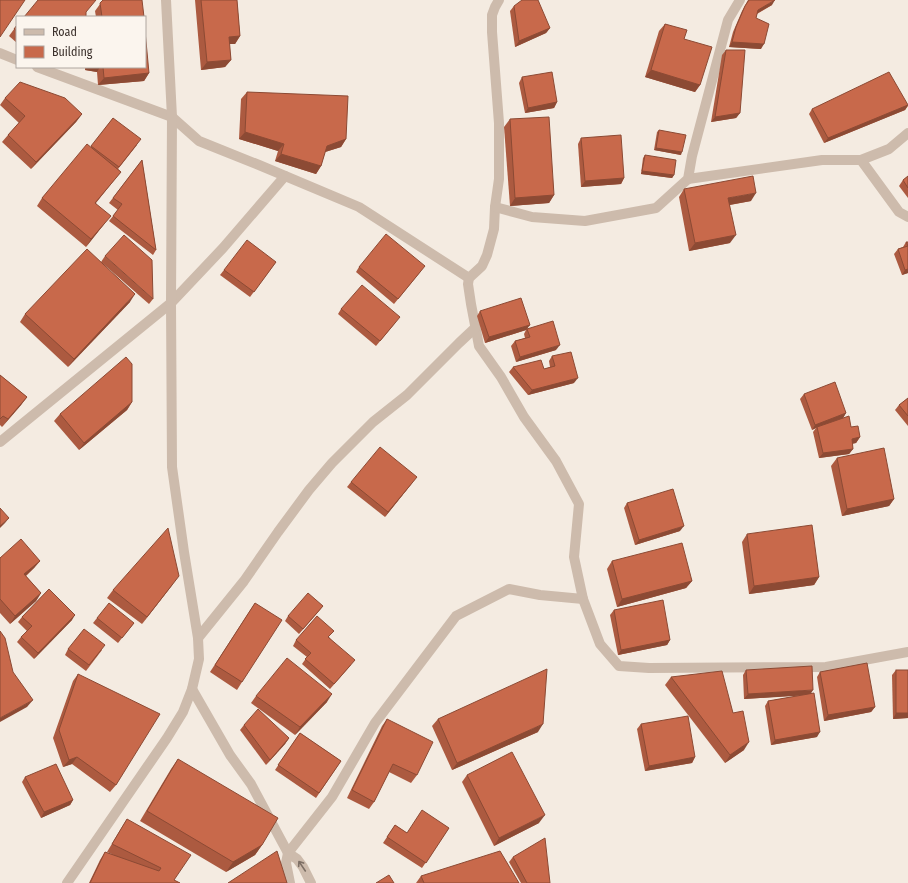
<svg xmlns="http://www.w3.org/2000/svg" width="908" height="883" font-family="'Fira Sans Condensed',sans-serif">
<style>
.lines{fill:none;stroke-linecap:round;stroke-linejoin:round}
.street{stroke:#cdbbac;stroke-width:10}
.wall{fill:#ac5a40}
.shaded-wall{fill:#8c4a34}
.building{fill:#c8694b;stroke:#8c4a34}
.oneway{stroke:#7d6f65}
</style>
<rect width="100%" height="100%" fill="#f4ebe1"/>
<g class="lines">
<g class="street">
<polyline points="499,0 495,7 492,15 492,32 499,123 499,179 495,207 494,229 487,255 482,266 469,278 468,284 471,304 479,346 501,377 524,417 556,461 579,504 574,557 583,599 600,644 619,666 649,668 826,667 908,652"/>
<polyline points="0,53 17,60"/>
<polyline points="37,67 172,117 199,141 259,165 359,207 469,278"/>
<polyline points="861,160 899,212 908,217"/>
<polyline points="688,179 822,160 861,160 889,149 908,133"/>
<polyline points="495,207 532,217 585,221 656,208 688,179 692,156 728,20 740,0"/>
<polyline points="0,442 171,303 223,248 285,176"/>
<polyline points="198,638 244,581 278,532 309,490 332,463 373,422 407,395 459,343 475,328"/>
<polyline points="192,689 230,755 251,784 288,853 297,859 303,867 311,883"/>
<polyline points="67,883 167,738 183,712 192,689 199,659 198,638 184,552 172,467 171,303 172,117 166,0"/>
<polyline points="290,883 286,863 288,853 332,797 375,723 456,616 509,589 540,595 583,599"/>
</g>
</g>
<g class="wall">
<polygon points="103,0 144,17 96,17 95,11"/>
<polygon points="195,0 237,0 240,36 235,44 229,44 231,60 225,67 201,70"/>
<polygon points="748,0 772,5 757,14 756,18 761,49 729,47 733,32 742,11"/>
<polygon points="514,6 550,28 546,33 515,47 510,11"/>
<polygon points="665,24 684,39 700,85 695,92 645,77 659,31"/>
<polygon points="17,25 17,43 9,36"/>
<polygon points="726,50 740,113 736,118 711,122 722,55"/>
<polygon points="85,67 145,67 149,73 144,81 98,85 97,72 85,70"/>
<polygon points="522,77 557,102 554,108 525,113 519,83"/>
<polygon points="247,92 346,139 341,147 325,152 321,166 316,174 275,161 278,151 239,139 241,99"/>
<polygon points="5,98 82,114 76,122 31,169 2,142 8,135 19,123 0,105"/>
<polygon points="908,105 908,106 905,110 824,143 809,114 812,109"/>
<polygon points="113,118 137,145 118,169 121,172 115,179 96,203 105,223 86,247 37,206 42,198 91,147"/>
<polygon points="510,119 554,195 549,203 510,206 504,127"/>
<polygon points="659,130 681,155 654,150 657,132"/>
<polygon points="581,138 624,178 621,184 581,187 578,144"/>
<polygon points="645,155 674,175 672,178 641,174 643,158"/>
<polygon points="142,160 156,250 153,255 109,221 118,210 109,203"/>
<polygon points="908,176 908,198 899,186 903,180"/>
<polygon points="684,189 751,201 730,205 730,243 689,251 679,197"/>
<polygon points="906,242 908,242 908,273 902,275 894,254 898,249 903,247"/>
<polygon points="105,256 153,299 149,304 101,262"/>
<polygon points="276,262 250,297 220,275 224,270"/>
<polygon points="359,267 421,271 394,304 356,272"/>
<polygon points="130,302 68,367 20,322 25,314"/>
<polygon points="341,309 396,322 376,346 338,314"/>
<polygon points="480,311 530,325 527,328 556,350 516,362 511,346 515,341 525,338 524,334 526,330 485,343 477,316"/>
<polygon points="552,356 574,383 528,395 509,372 513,367 544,369 550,367 549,361"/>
<polygon points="0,375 27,397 21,405 2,427 0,425"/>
<polygon points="804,394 846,413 843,418 860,437 856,443 852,444 853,449 849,454 819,458 813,432 816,428 812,430 800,399"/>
<polygon points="908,398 908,426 895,410 899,405"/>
<polygon points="132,402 127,410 79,450 54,421 60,414"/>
<polygon points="837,458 894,499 889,506 842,516 831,466"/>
<polygon points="351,482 413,482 385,517 347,487"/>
<polygon points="627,503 680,531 635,545 624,508"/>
<polygon points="747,534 819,577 814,585 749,594 742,542"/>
<polygon points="0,558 40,561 34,568 26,576 41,593 36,601 10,624 0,613"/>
<polygon points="612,561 692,581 686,588 617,607 607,569"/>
<polygon points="173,584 142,624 107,598 113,590"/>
<polygon points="255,603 242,682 237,690 210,672"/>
<polygon points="323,606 319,611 299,634 285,621 288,616"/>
<polygon points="614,610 670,640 667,645 618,655 610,615"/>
<polygon points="22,617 72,620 34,659 17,642 21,637 27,631 18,622"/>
<polygon points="97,618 134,623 118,643 93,623"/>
<polygon points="329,637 351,665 330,689 302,664 307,657 293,646 296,640"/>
<polygon points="68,649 102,650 86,671 65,655"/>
<polygon points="746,670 810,694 817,737 771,745 765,706 768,701 803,695 744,699 743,675"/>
<polygon points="896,670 908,718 893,719 892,675"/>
<polygon points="820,672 875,707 871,712 824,721 817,677"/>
<polygon points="78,674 116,785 110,792 72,764 63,767 53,738 73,681"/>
<polygon points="671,677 733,713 744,750 725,763 665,685"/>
<polygon points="256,696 327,702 295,735 251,703"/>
<polygon points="387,719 417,775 411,783 389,772 374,802 369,809 347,798 382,726"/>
<polygon points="438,719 538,732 452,770 432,726"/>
<polygon points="641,724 695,757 692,763 645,771 637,729"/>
<polygon points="244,725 289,738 285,744 266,765 240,730"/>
<polygon points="300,733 341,761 316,798 275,770"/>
<polygon points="178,759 262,845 255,855 226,872 140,821 171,769"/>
<polygon points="467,775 539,823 494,846 462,782"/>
<polygon points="25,777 73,800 70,805 41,818 22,782"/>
<polygon points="127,819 174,880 180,883 89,883 100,860 105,852 114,855 107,852 122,827"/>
<polygon points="395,825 407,833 449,828 422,868 383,843"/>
<polygon points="513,857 550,883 521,883 509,862"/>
<polygon points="421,876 519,883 416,883"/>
</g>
<g class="shaded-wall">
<polygon points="775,0 772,5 754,15 758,10"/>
<polygon points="550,28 546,33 515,47 519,41"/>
<polygon points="240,36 235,44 224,44 229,37"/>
<polygon points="732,42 764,44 761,49 729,47"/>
<polygon points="231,60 225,67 201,70 207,62"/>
<polygon points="87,67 100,67 97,72 85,70"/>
<polygon points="651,70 700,85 695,92 645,77"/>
<polygon points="149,73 144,81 98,85 104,78"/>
<polygon points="557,102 554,108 525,113 528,108"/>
<polygon points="908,105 905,110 824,143 828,138"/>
<polygon points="740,113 736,118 711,122 715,117"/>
<polygon points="82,114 76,122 31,169 36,162"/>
<polygon points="245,132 284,144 278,151 239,139"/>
<polygon points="346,139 341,147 322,153 327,146"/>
<polygon points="656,148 682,152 681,155 654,150"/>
<polygon points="281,154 321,166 316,174 275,161"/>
<polygon points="642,171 674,175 672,178 641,174"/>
<polygon points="624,178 621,184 581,187 585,181"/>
<polygon points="756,193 751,201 723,206 728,198"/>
<polygon points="554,195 549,203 510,206 515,198"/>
<polygon points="111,216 105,223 86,247 91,239"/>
<polygon points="736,235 730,243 689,251 695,243"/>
<polygon points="908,269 908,273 902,275 905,270"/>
<polygon points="135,294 130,302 68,367 74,359"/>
<polygon points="530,325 526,330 485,343 489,337"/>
<polygon points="560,345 556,350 516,362 520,357"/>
<polygon points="578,378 574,383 528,395 532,390"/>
<polygon points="27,397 21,405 2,427 8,419"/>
<polygon points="132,402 127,410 79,450 84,443"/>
<polygon points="846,413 843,418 817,427 816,428 812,430 815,425"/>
<polygon points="860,437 856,443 849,444 852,439"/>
<polygon points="853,449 849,454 819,458 823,453"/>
<polygon points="417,477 385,517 388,512"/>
<polygon points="894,499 889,506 842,516 847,509"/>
<polygon points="9,518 5,523 0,528 0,526"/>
<polygon points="684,526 680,531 635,545 639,540"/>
<polygon points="40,561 34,568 19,582 24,574"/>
<polygon points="179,576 173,584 142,624 147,617"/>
<polygon points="819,577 814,585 749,594 754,586"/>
<polygon points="692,581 686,588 617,607 622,599"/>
<polygon points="41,593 36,601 10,624 15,616"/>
<polygon points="75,615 72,620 34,659 38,653"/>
<polygon points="670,640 667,645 618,655 621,650"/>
<polygon points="813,690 810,695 744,699 748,694"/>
<polygon points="332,694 327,702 295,735 300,727"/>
<polygon points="33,700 27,707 0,722 0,718"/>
<polygon points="875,707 871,712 824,721 828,715"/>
<polygon points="896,713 908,713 908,718 893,719"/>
<polygon points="543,724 538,732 452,770 457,763"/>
<polygon points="820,732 817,737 771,745 775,740"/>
<polygon points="289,738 285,744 266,765 270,760"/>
<polygon points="749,742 744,750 725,763 730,755"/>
<polygon points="77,757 72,764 63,767 69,760"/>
<polygon points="695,757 692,763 645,771 649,766"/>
<polygon points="73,800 70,805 41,818 44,812"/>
<polygon points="545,815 539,823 494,846 499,838"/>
<polygon points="262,845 255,855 226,872 233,862"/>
</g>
<g class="building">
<polygon points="0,0 25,0 0,37"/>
<polygon points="38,0 96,0 86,12 86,17 24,17"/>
<polygon points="103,0 142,0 144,17 102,17 100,3"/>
<polygon points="201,0 237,0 240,36 229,37 231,60 207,62"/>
<polygon points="522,0 538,0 550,28 519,41 514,6"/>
<polygon points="749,0 775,0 758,10 756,18 769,24 764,44 732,42 736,27 745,6"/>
<polygon points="665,24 687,30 684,39 712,47 700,85 651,70"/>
<polygon points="17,25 17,31 14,29"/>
<polygon points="145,31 149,73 104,78 103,67 145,67"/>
<polygon points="726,50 745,50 740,113 715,117"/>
<polygon points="552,72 557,102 528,108 522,77"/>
<polygon points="889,72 908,105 828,138 812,109"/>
<polygon points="20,82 65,98 82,114 36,162 8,135 25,116 5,98"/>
<polygon points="247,92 348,96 346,139 327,146 321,166 281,154 284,144 245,132"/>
<polygon points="549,117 554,195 515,198 510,119"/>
<polygon points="113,118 141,139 119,167 91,146"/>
<polygon points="659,130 686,135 682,152 656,148"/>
<polygon points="621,135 624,178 585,181 581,138"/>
<polygon points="87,144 121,172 95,203 111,216 91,239 42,198"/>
<polygon points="645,155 676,160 674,175 642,171"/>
<polygon points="142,160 156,250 113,216 122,204 113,198"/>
<polygon points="753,176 756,193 728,198 736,235 695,243 684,189"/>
<polygon points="908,176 908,188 903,180"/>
<polygon points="386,234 425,266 398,299 359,267"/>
<polygon points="124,235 152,260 153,299 105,256"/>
<polygon points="247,240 276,262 254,292 224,270"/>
<polygon points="906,242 908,242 908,269 905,270 898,249 908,246"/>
<polygon points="87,249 135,294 74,359 25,314"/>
<polygon points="362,285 400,317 380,341 341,309"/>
<polygon points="521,298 530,325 489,337 480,311"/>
<polygon points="553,321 560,345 520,357 515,341 530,337 527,329"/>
<polygon points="571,352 578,378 532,390 513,367 541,360 544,369 555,366 552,356"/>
<polygon points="126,357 132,364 132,402 84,443 60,414"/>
<polygon points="0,375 27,397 8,419 3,416 0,419"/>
<polygon points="835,382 846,413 815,425 804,394"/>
<polygon points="908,398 908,416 899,405"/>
<polygon points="849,416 851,427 858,426 860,437 852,439 853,449 823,453 817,427"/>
<polygon points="380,447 417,477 388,512 351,482"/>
<polygon points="884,448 894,499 847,509 837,458"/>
<polygon points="673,489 684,526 639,540 627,503"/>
<polygon points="0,508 9,518 0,526"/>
<polygon points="812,525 819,577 754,586 747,534"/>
<polygon points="168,528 179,576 147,617 113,590"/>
<polygon points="21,539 40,561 24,574 41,593 15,616 0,599 0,558"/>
<polygon points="682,543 692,581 622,599 612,561"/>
<polygon points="49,589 75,615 38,653 21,637 32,626 22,617"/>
<polygon points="308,593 323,606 303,629 288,616"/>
<polygon points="663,600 670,640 621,650 614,610"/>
<polygon points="109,603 134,623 122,638 97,618"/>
<polygon points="255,603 282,620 242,682 215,665"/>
<polygon points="317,616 334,631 328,637 355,660 334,684 305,659 311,653 296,640"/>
<polygon points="84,629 105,645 89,665 68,649"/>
<polygon points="0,631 5,638 13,672 33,700 0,718"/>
<polygon points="287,658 332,694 300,727 256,696"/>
<polygon points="867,663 875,707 828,715 820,672"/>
<polygon points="812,666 813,690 748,694 746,670"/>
<polygon points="547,669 543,724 457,763 438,719"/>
<rect x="896" y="670" width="12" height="43"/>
<polygon points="722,671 733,713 743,711 749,742 730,755 671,677"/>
<polygon points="78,674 160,714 116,785 77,757 69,760 59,730"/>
<polygon points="814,693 820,732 775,740 768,701"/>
<polygon points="258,709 289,738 270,760 244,725"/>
<polygon points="688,716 695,757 649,766 641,724"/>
<polygon points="387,719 433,742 417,775 393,764 374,802 352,790"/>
<polygon points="300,733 341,761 319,793 278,765"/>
<polygon points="512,752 545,815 499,838 467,775"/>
<polygon points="178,759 278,818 262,845 233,862 147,811"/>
<polygon points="56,764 73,800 44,812 25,777"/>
<polygon points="422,810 449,828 426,863 387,837 395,825 407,833"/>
<polygon points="127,819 191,855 174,880 180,883 90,883 105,852 159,871 161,868 112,844"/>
<polygon points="545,838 550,883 527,883 513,857"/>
<polygon points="277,851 287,883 228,883"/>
<polygon points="500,851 519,883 424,883 421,876"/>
<polygon points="389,875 394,883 376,883"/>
</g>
<defs><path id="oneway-shaft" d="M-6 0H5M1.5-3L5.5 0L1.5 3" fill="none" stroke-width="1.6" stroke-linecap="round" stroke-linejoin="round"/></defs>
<use class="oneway" href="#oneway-shaft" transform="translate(302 866) rotate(-124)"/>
<rect x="16" y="16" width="130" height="52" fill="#fbf5ee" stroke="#aea6a0"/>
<rect x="24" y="29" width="20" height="6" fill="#cdbbac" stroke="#aea6a0"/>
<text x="52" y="36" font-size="12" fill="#3b302b">Road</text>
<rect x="24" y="46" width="20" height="12" fill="#c8694b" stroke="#aea6a0"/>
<text x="52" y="56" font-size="12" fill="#3b302b">Building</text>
</svg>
